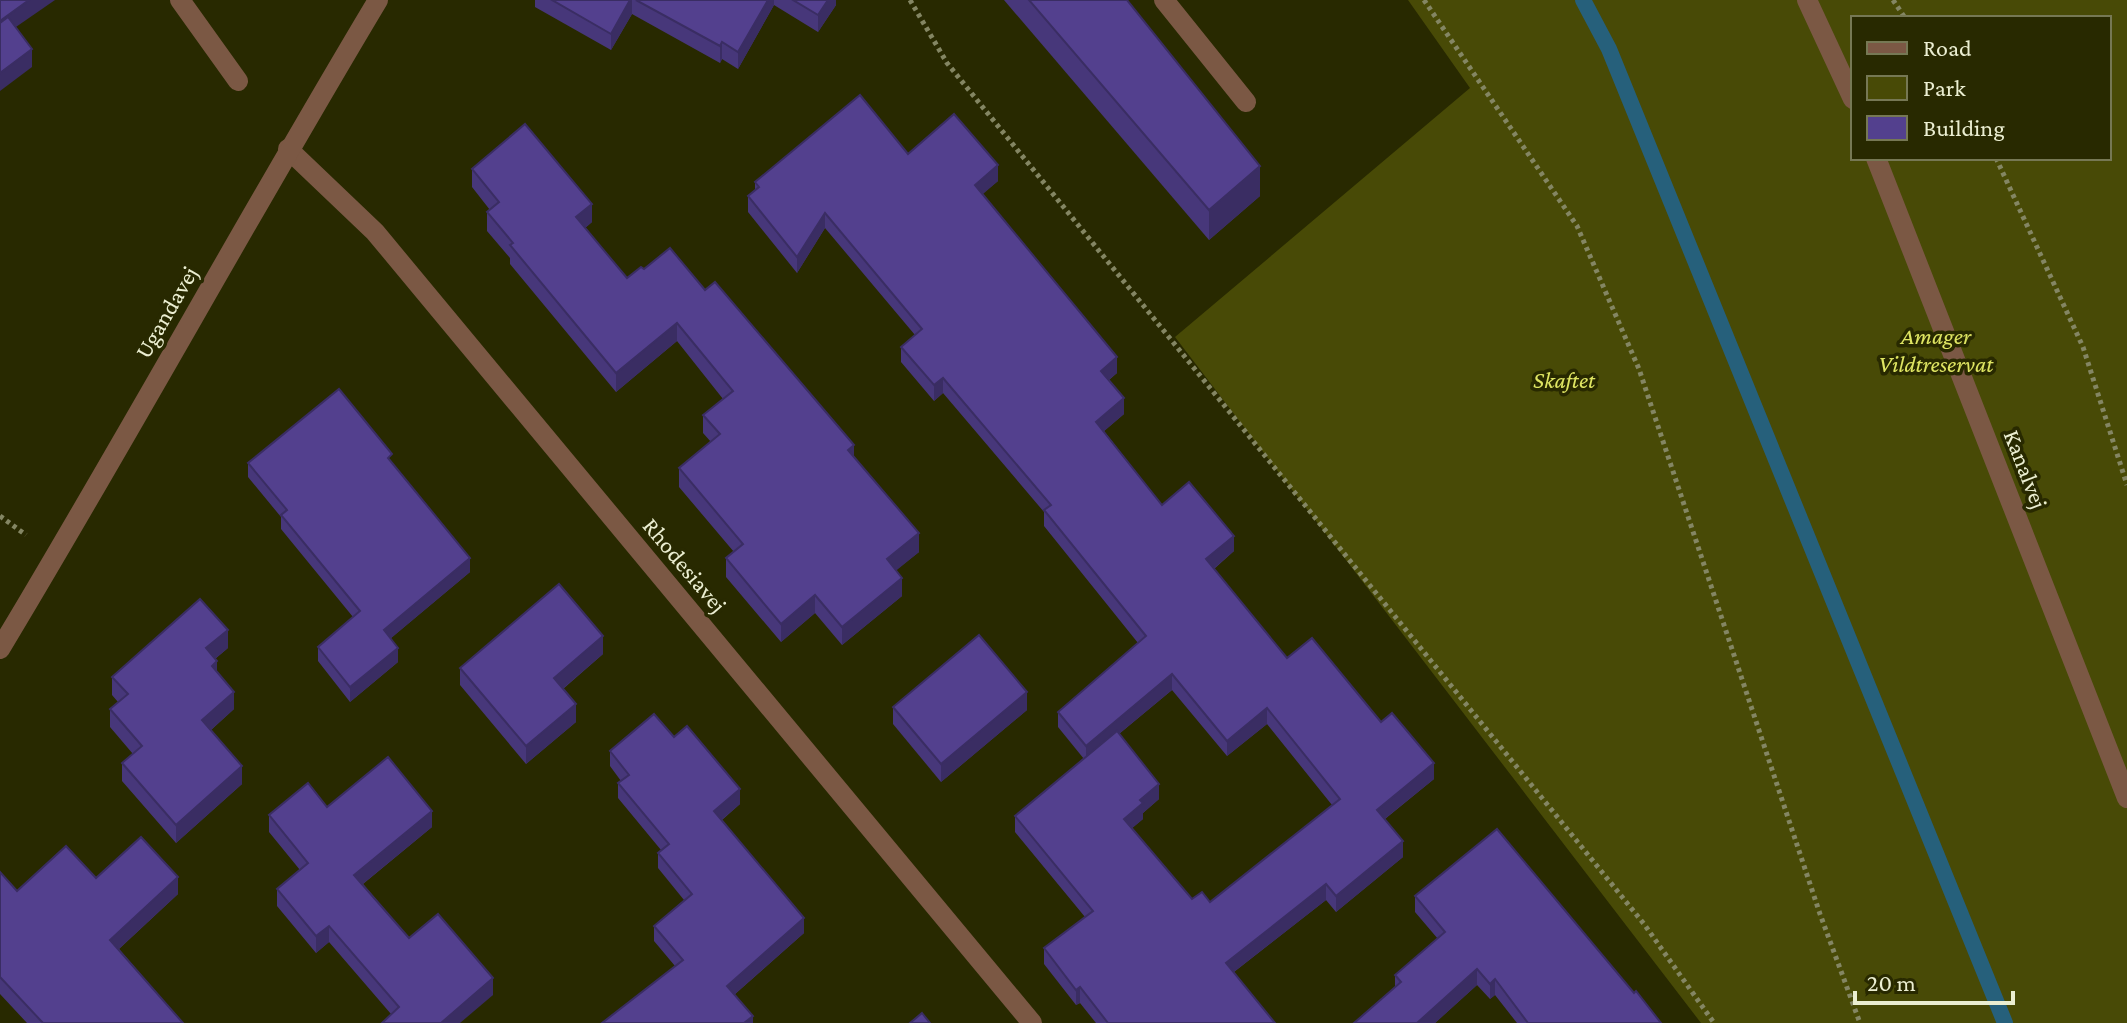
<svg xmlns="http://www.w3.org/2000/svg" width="2127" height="1023" font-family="'Crimson Pro',serif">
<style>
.green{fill:#484a06;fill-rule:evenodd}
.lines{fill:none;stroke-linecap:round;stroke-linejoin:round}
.stream{stroke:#26607b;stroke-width:16}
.path{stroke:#848663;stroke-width:5;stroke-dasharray:4 4;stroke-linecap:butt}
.service{stroke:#7b5844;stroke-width:20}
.minor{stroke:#7b5844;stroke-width:20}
.wall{fill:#47377a;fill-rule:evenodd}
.shaded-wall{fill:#3a2d63}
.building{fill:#53408e;stroke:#3a2d63;stroke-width:2}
.labels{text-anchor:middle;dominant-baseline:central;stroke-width:7;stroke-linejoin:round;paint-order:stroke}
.street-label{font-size:24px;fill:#ebeed1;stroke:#282900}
.park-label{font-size:24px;font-style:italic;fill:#dfe562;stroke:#282900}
</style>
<rect width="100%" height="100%" fill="#282900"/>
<path class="green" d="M1408,0H2127V1023H1701L1175,337L1470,88ZM1853,18H2109V158H1853Z"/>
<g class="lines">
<polyline class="stream" points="1583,0 1609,49 2005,1023"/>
<g class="path">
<polyline points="910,0 947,63 1644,924 1714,1023"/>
<polyline points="1424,0 1577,226 1639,369 1820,914 1860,1023"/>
<polyline points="1893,0 1905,18"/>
<polyline points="1996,158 2083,347 2127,485"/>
<polyline points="0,516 26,535"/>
</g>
<g class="service">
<polyline points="1164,0 1246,102"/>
<polyline points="1807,0 1853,99"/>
<polyline points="1876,158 2127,798"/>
</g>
<g class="minor">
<polyline points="180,0 238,81"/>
<polyline points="288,149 375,232 1032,1023"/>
<path d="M0,649C129,435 249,215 378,0"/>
</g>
</g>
<g class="wall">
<polygon points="535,0 836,0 836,5 818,32 774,5 738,69 722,59 720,63 632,14 611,50 535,7"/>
<polygon points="1004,0 1127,0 1260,196 1209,240"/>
<path d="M908,154L998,181L982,194L1117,373L1109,380L1124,414L1104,431L1162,505L1234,551L1214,569L1287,658L1381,722L1434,779L1385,819L1403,857L1336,912L1326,900L1234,972L1275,1023H1096L1080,1003L1076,1005L1044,964V948L1085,917L1015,832V816L1084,759L1058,727V712L1138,643L1044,526V512L943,393L934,401L901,362V347L915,335L825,228L797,273L748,212V196L755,191V182ZM1172,690L1227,756L1267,724L1332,805L1210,902L1192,899L1132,828L1143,819V813L1159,799L1119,734Z"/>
<polygon points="472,169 592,222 585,228 627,278 644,269 705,290 854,458 919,552 896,570 902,596 842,645 815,613 781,642 726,577 726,558 734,552 679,487 679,468 711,442 703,433 703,415 723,399 677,341 616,392 510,264 510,258 487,231 487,212 490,210 472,187"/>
<polygon points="248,463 392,464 470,572 391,638 398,662 350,702 318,661 318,647 353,617 281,529 281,517 248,477"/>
<polygon points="228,648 215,659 217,672 234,709 211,730 242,784 176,843 122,781 122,763 133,754 110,727 110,709 118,702 112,695 112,677"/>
<polygon points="603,654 563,689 576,722 526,764 460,685 460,668"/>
<polygon points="893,707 1027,710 941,782 893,724"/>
<polygon points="674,737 740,804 722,820 804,933 734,995 753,1023 675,966 654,941 654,926 684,900 658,868 658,853 661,850 618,798 618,783 621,781 610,766 610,751"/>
<polygon points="327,807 432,827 363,884 409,938 493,995 391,1014 329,942 316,953 277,906 277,889 300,870 269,832 269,815"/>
<polygon points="0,872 17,891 96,878 178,894 119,949 183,1023 27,1023 0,994"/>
<polygon points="1415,896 1634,993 1661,1023 1517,1023 1495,995 1490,999 1477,985 1435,1023 1354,1023 1395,988 1395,975 1438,939 1415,912"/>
</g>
<g class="shaded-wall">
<polygon points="29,0 55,0 0,38 0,21"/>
<polygon points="630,0 632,0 632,14 611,50 611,34"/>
<polygon points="768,0 774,0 774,5 738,69 738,52"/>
<polygon points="828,0 836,0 836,5 818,32 818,15"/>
<polygon points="722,42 722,59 720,63 720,46"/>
<polygon points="32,49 32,67 0,91 0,73"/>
<polygon points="998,165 998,181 975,201 975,185"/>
<polygon points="1260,166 1260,196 1209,240 1209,210"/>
<polygon points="592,204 592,222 576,236 576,217"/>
<polygon points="825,213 825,228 797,273 797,257"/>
<polygon points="677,323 677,341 616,392 616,373"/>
<polygon points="1117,357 1117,373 1101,386 1101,371"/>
<polygon points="943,378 943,393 934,401 934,385"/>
<polygon points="1124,398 1124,414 1096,438 1096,422"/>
<polygon points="854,445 854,464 848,450"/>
<polygon points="919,533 919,552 887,578 887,559"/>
<polygon points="1234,536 1234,551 1206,575 1206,559"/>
<polygon points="470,558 470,572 384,644 384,630"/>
<polygon points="902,578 902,596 842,645 842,627"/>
<polygon points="815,595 815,613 781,642 781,624"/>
<polygon points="228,630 228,648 206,666 206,648"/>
<polygon points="603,636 603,654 554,696 554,678"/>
<polygon points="398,648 398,662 350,702 350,687"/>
<polygon points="217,661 217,679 212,666"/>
<polygon points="1172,674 1172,690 1086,761 1086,746"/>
<polygon points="234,692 234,709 202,738 202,720"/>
<polygon points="1027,692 1027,710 941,782 941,764"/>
<polygon points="576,704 576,722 526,764 526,746"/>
<polygon points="1267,708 1267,724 1227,756 1227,741"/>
<polygon points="1434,763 1434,779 1377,825 1377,810"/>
<polygon points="242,766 242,784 176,843 176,825"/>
<polygon points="1159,784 1159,799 1143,813 1143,819 1124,835 1124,819 1140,800"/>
<polygon points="740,789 740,804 714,826 714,811"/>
<polygon points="432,811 432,827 354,891 354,875"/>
<polygon points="1403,841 1403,857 1336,912 1336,896"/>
<polygon points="178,877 178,894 110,957 110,940"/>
<polygon points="1326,884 1326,900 1226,978 1226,963"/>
<polygon points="804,918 804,933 727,1001 727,986"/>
<polygon points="329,926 329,942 316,953 316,936"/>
<polygon points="1477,969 1477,985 1435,1023 1417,1023"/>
<polygon points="493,978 493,995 460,1023 441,1023"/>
<polygon points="1495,979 1495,995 1490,999 1490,984"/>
<polygon points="1080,987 1080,1003 1076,1005 1076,990"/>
<polygon points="753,1016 753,1023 744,1023"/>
</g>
<g class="building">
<polygon points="0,0 29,0 0,21"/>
<polygon points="552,0 630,0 611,34"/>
<polygon points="636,0 768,0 738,52 722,42 720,46"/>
<polygon points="793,0 828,0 818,15"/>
<polygon points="1029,0 1127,0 1260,166 1209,210"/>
<polygon points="8,17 32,49 0,73 0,23"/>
<polygon points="860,95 908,154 954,114 998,165 975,185 1117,357 1101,371 1124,398 1096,422 1162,505 1189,482 1234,536 1206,559 1287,658 1312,638 1381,722 1392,713 1434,763 1377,810 1403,841 1336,896 1326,884 1226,963 1275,1023 1108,1023 1080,987 1076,990 1044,948 1093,911 1015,816 1117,731 1159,784 1140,800 1143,803 1124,819 1192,899 1202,892 1210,902 1340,799 1267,708 1227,741 1172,674 1086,746 1058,712 1146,636 1044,510 1051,505 943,378 934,385 901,347 922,329 825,213 797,257 748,196 759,187 755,182"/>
<polygon points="525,124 592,204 576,217 627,278 641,267 644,269 670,248 705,290 715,282 854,445 848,450 919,533 887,559 902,578 842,627 815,595 781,624 726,558 743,544 679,468 720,434 703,415 733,391 677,323 616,373 510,245 513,243 487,212 499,202 472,169"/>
<polygon points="339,389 392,454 388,458 470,558 384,630 398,648 350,687 318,647 360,611 281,515 287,510 248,463"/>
<polygon points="559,584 603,636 554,678 576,704 526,746 460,668"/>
<polygon points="200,599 228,630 206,648 217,661 212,666 234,692 202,720 242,766 176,825 122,763 142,746 110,709 128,694 112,677"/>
<polygon points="979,635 1027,692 941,764 893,707"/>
<polygon points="654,714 674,737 687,726 740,789 714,811 804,918 727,986 753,1016 744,1023 602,1023 683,960 654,926 692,894 658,853 669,844 618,783 629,775 610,751"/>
<polygon points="388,757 432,811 354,875 409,938 438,914 493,978 441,1023 382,1023 399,1007 329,926 316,936 277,889 308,863 269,815 308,783 327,807"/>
<polygon points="1497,829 1634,993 1636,991 1661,1023 1528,1023 1495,979 1490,984 1477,969 1417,1023 1354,1023 1401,982 1395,975 1445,932 1415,896"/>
<polygon points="141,837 178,877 110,940 183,1023 43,1023 0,977 0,872 17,891 66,846 96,878"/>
<polygon points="922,1013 930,1023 910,1023"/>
</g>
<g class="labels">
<g class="street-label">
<text transform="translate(166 312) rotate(-60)">Ugandavej</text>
<text transform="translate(2026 469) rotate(69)">Kanalvej</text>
<text transform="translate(685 565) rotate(50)">Rhodesiavej</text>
</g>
<g class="park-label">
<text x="1936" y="335">Amager<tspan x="1936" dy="28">Vildtreservat</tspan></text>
<text x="1564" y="379">Skaftet</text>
</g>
</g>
<rect x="1851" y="16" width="260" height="144" fill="#282900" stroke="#767854" stroke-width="2"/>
<rect x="1867" y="42" width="40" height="12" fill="#7b5844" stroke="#767854" stroke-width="2"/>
<text x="1923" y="56" font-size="24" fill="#ebeed1">Road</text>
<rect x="1867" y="76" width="40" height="24" fill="#484a06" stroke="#767854" stroke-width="2"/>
<text x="1923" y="96" font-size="24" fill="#ebeed1">Park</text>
<rect x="1867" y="116" width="40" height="24" fill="#53408e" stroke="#767854" stroke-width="2"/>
<text x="1923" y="136" font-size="24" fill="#ebeed1">Building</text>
<path d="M1855 991v12h158v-12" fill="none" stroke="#ebeed1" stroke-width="4"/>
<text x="1867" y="991" font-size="24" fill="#ebeed1" stroke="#282900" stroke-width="6" paint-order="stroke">20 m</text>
</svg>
